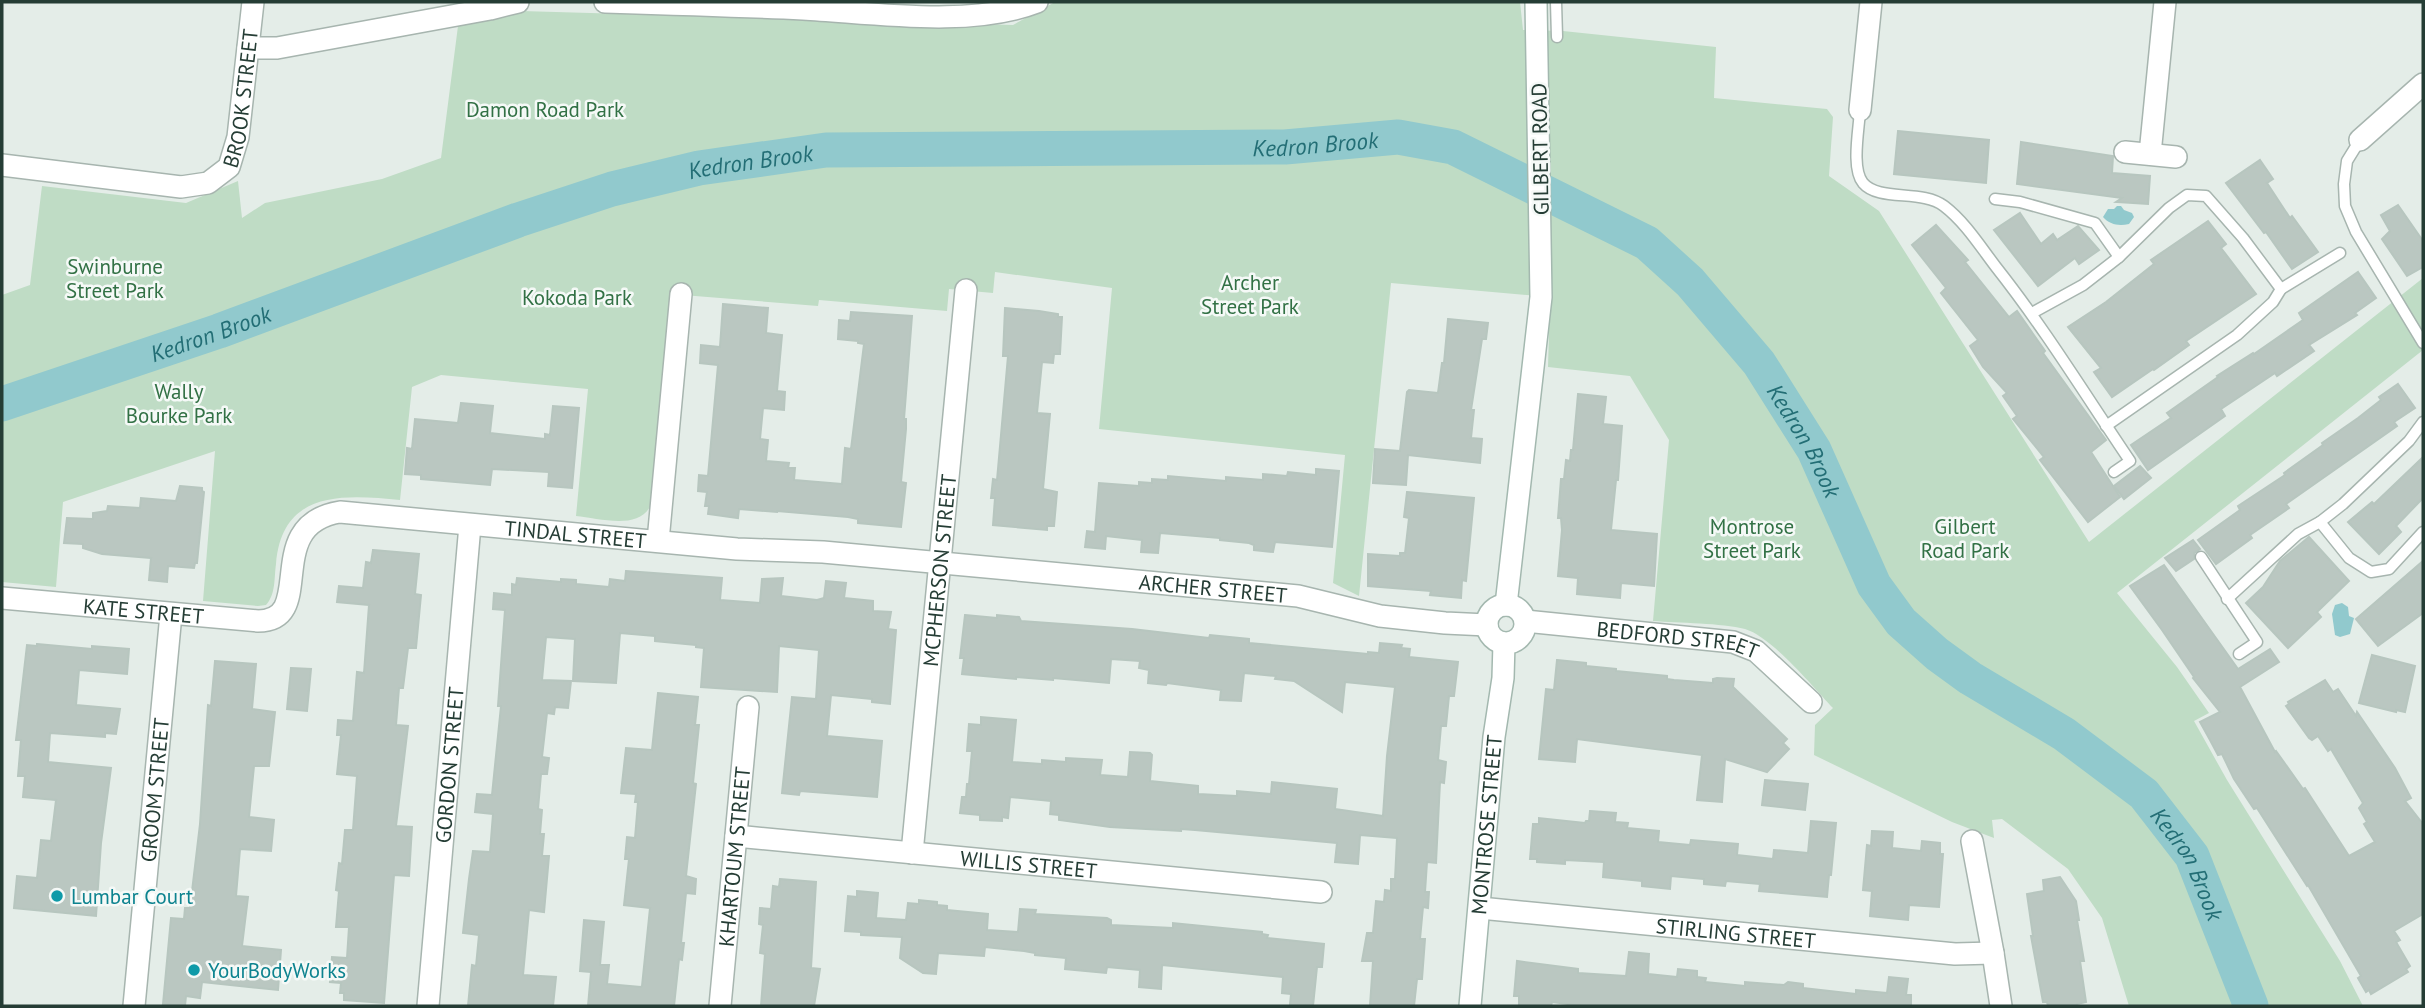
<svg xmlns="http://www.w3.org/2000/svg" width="2425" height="1008" font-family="'PT Sans',sans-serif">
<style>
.green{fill:#bfdcc5}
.water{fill:#91c9cd}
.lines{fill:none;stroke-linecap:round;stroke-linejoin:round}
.river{stroke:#91c9cd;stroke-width:35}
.building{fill:#bac7c1;stroke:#b7c6bf;stroke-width:2}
.lane-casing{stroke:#a7b5af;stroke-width:13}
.street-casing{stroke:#a7b5af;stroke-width:24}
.secondary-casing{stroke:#a3b8af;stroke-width:24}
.lane{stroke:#fff;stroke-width:10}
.street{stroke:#fff;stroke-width:21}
.secondary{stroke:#fff;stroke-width:21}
.culture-dot{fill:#0f9aa8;stroke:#f5f9f7;stroke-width:2.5}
.labels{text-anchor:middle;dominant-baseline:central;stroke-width:5;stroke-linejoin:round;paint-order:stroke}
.street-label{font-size:21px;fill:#253d35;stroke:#f5f9f7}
.park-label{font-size:21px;fill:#327145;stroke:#f5f9f7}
.culture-label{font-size:21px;fill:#0d838f;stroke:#f5f9f7;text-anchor:start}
.water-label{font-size:23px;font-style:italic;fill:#236e75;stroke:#f5f9f7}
</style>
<rect width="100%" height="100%" fill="#e4ede8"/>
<path class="green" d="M1055,2H1520L1523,30L1563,31L1716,47L1714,98L1827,109L1833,117L1829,176L1879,211L2089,542L2423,278V350L2117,593L2177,667L2209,713L2194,721L2227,780L2340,961L2363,1006H2129L2102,918L2068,869L2002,819L1992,820L1994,838L1952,822L1814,755L1815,725L1833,708C1813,687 1772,637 1745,629C1722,623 1678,623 1653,621L1669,440L1630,376L1548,367L1550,297L1391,283L1359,596L1333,583L1345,455L1099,429L1112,288L995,272L993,293L949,289L947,311L819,300L818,306L670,294L652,502C642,532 599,518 576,516L588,389L441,375L412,387L400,500C345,495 282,489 276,564C274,578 276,594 266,605L258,606L203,601L215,451L63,502L56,587L2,582V295L30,285L42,186L186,203L238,181L242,218L265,203L382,179L441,158L458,26L521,11L1013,25Z"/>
<g class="water">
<path d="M2117,206H2121L2124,210L2132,213L2134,217L2129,224C2119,226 2110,225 2103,217L2108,209H2114Z"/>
<polygon points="2342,603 2348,607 2349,616 2354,618 2350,634 2340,637 2335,635 2332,614 2335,605"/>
</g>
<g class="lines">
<path class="river" id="s1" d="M2,404L219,331L518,220L612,189L699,168L826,150L1285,147L1398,137L1453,147L1647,243L1690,282L1759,363L1814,450L1874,585L1901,622L1937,654L1970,678L2064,734L2144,794L2192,856L2251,1006"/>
</g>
<g class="building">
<polygon points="1898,131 1989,140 1986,183 1894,174"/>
<polygon points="2021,142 2113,156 2112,173 2150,176 2148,204 2116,202 2122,198 2017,184"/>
<polygon points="2260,160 2273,179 2267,183 2290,218 2292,216 2318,252 2292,269 2266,232 2264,233 2226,183"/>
<polygon points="2398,205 2423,241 2423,267 2407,276 2382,239 2390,231 2381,215"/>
<polygon points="2020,213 2041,244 2053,234 2057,240 2078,226 2099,250 2079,264 2075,258 2038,286 1994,230"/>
<polygon points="2208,221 2226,244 2221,248 2256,294 2186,341 2189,345 2154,370 2153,369 2112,397 2094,372 2101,368 2068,327 2106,302 2154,264 2151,260"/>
<polygon points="1936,225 1968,260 1965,262 2009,317 2017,311 2045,351 2043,353 2106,440 2091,452 2120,497 2088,522 2040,460 2044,457 2013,419 2017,416 2003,396 2007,393 1983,367 1970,346 1978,340 1941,293 1946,288 1912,245"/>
<polygon points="2358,272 2376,298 2355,313 2357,315 2309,345 2314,351 2277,376 2275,373 2221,409 2225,416 2148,470 2131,445 2171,418 2167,413 2218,377 2217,376 2253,353 2254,354 2303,320 2299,313"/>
<polygon points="723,304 768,308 766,333 782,335 777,391 785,392 784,410 763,408 760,439 768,440 766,461 789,463 788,468 795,468 794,480 842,484 845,448 851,449 864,344 858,343 858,341 838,339 839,320 850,321 851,312 912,316 904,419 906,419 906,429 901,482 906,483 901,527 858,523 858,519 848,517 777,511 777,512 739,509 738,518 708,514 709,506 705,506 707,492 698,491 699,475 708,476 718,365 700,363 701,345 720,347"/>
<polygon points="1005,308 1039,311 1058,314 1058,317 1062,317 1060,354 1054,354 1053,363 1042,362 1037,413 1050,414 1043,489 1057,492 1054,526 1047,526 1047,530 993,525 995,498 991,498 993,479 997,480 1008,356 1003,356"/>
<polygon points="1448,319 1488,323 1486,339 1482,339 1471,410 1474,410 1471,438 1482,439 1480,463 1408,455 1406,485 1373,483 1375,449 1400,451 1407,392 1409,390 1438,393 1442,363 1444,363"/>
<polygon points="2398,384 2415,408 2394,422 2397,426 2286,504 2289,508 2250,535 2252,538 2216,564 2198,540 2240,510 2238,506 2285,475 2284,473 2323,445 2322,443 2358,418 2381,400 2379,397"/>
<polygon points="1578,394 1606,397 1603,424 1622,426 1618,480 1616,480 1611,530 1657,534 1654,586 1621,583 1620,598 1577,594 1578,578 1558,576 1562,530 1561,518 1558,518 1561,479 1564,479 1566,460 1570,461 1571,450 1573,450"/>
<polygon points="461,403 493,406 490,433 545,439 545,434 550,435 553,406 579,408 572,488 548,486 549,472 492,469 490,485 421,479 421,475 405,474 407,448 412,449 415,419 458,423"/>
<polygon points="2423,457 2423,498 2396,526 2401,532 2379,554 2348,522 2372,502 2374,504"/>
<polygon points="2140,466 2151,478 2124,499 2114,486"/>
<polygon points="1316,469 1339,471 1332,547 1275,542 1273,552 1254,550 1254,545 1249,543 1220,540 1220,538 1160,533 1158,553 1141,552 1142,540 1106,536 1105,549 1085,547 1087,531 1095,532 1099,483 1139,486 1139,482 1152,483 1152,479 1168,480 1168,476 1226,481 1226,477 1263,480 1263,474 1287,476 1288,472 1316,475"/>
<polygon points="180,486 202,488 202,491 204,492 197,563 195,563 194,568 168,566 167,582 149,580 151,558 102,554 83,548 83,544 64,543 67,518 93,519 93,513 107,511 108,506 140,508 141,498 176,501"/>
<polygon points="1407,492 1474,498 1466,581 1462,580 1461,598 1430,595 1431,591 1368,586 1368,554 1400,556 1400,553 1405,553 1409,518 1404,517"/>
<polygon points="2309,537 2349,581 2317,612 2321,617 2288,648 2246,603 2263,587 2280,561"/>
<polygon points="2193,540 2200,549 2194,553 2194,559 2176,571 2165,558"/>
<polygon points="373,550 419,554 415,594 421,595 416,648 408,648 403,688 399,688 396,725 408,726 396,826 412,827 409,876 394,875 384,1003 344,1000 344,993 340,993 341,983 330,982 332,957 347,958 349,927 336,927 339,891 336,890 339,863 342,864 345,830 353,830 357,776 337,774 341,735 337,735 338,720 353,721 357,672 364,673 369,605 337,602 339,586 363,588 366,562 371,563"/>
<polygon points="2423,561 2423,613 2378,646 2356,619"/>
<polygon points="2164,565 2238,669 2270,649 2279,662 2240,687 2275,752 2276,751 2303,789 2305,788 2349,856 2375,842 2364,824 2367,822 2359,808 2363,803 2331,749 2328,751 2318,736 2312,740 2309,738 2286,706 2289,704 2288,702 2325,680 2333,692 2338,689 2356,716 2357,712 2395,768 2411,798 2405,801 2423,824 2423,914 2394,931 2400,940 2396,942 2410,966 2406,969 2408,972 2371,994 2369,990 2366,992 2358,978 2361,976 2308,885 2307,886 2257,808 2254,809 2234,779 2222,754 2218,755 2210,740 2200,722 2220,712 2193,678 2194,677 2162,630 2130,586"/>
<polygon points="626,571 722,578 720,600 760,603 762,579 783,578 781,596 817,600 824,598 826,581 846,583 844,598 873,601 873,611 891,612 888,629 896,630 890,704 872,702 872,699 831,695 827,736 882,741 877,797 800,791 799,795 782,793 792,697 816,699 819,650 779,646 777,692 701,687 704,648 696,647 696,645 655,641 655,636 620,633 616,683 573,681 575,639 546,637 542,680 571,681 568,708 555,707 554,714 547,713 542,757 549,758 547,774 541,774 538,809 542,810 540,834 544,834 542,856 549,856 544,912 529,910 523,975 556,977 553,1006 468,1006 472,965 476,966 479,935 463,933 469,879 473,851 490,852 493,814 475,812 477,794 492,795 501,706 498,706 505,610 493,609 494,593 512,595 512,584 516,585 517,578 561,582 561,579 576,580 576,584 609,587 610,579 625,581"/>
<polygon points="965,615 997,618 997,615 1019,617 1021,621 1132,629 1209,638 1210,635 1249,639 1249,643 1368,654 1368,652 1379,653 1380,643 1402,645 1401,648 1410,649 1409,657 1458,662 1454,696 1449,696 1446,726 1441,726 1438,760 1446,762 1444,783 1440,782 1436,863 1427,862 1425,892 1429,892 1428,908 1423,907 1420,939 1425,939 1422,979 1417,979 1414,1006 1370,1006 1373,961 1362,961 1367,933 1373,933 1376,901 1384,902 1385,890 1391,891 1391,879 1395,879 1397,838 1360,835 1358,864 1335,862 1337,843 1195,830 1181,829 1181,831 1110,827 1059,820 1059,815 1050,814 1051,801 1010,797 1008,818 1002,817 1002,821 980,820 980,815 960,813 962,797 966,797 967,784 969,784 972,751 967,751 969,724 981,725 981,717 1016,720 1012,762 1042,764 1042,760 1066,762 1066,758 1102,760 1100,775 1128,777 1130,752 1150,753 1152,755 1150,781 1198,786 1198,794 1237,796 1237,791 1271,794 1272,782 1337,789 1335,809 1383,816 1387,756 1395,687 1345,682 1342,712 1294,681 1275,679 1276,676 1244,673 1241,701 1220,700 1221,690 1167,683 1166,685 1148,683 1149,670 1139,668 1140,661 1111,659 1109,683 1053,678 1053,680 1016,677 1016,679 962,674 964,658 960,658"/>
<polygon points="37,644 92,649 92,646 129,649 127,674 79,670 76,705 120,709 116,734 105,733 105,737 50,733 48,762 111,768 101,843 96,916 14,908 17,876 37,878 41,840 51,841 56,800 23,797 25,776 18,776 21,740 16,740 27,645 37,646"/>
<polygon points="2372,655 2415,666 2405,712 2396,710 2396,712 2359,703"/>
<polygon points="1557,660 1586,663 1586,666 1616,669 1616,671 1667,676 1667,679 1674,680 1713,683 1713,679 1717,678 1734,679 1733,687 1787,739 1783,743 1789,749 1767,772 1725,759 1722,802 1697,800 1702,755 1577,739 1575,762 1539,759 1546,689 1554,690"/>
<polygon points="215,661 256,664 252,709 275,712 269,766 254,766 249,817 274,820 271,851 240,849 236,896 248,897 242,946 281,950 278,990 202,982 200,998 186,996 185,1006 163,1004 171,918 184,919 185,908 190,908 200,824 208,705 211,706"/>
<polygon points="291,668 311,669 307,711 287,709"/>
<polygon points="658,693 698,697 695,725 699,725 693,783 696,784 686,876 696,879 695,894 686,893 681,943 684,943 682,960 679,959 674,1006 588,1006 591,972 580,971 584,920 604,922 600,965 609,965 607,984 641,987 642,986 650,908 624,905 629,859 625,859 627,837 635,838 638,802 635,802 636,794 621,793 626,748 652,750"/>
<polygon points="1765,780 1808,784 1805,810 1762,805"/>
<polygon points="1590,811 1616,813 1615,822 1628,823 1627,828 1659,831 1658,842 1690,845 1691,840 1738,844 1737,855 1773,859 1774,850 1808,853 1811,821 1836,823 1831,875 1829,875 1827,897 1759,891 1760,884 1726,881 1725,886 1704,884 1704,879 1671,876 1670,889 1642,886 1642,881 1603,877 1604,862 1565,860 1565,864 1537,862 1537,859 1530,859 1533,824 1539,824 1539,818 1585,823 1586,821 1589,821"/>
<polygon points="1872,831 1893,832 1892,848 1921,851 1922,841 1940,843 1940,854 1943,854 1939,907 1909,905 1908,920 1870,916 1872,891 1863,890 1867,845 1871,846"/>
<polygon points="2060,877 2076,901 2079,920 2077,920 2084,961 2080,961 2086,1002 2077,1004 2077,1006 2048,1006 2047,1002 2043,1002 2031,936 2033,936 2027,894 2044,891 2043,880"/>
<polygon points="780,879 816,882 811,968 820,969 814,1006 761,1006 765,954 760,953 763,925 759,924 760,908 771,909 773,886 779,887"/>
<polygon points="857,891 878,893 876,918 906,920 908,903 919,904 919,900 937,902 937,905 947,906 947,910 988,914 987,930 1018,932 1020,909 1036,910 1035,914 1107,918 1111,920 1111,925 1173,928 1173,923 1262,932 1262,934 1268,935 1267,938 1324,944 1322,967 1317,967 1313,1006 1290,1005 1291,994 1282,993 1283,977 1162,965 1161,989 1139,987 1140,970 1107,967 1106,973 1065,969 1066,958 1035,955 1035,953 1024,951 985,947 984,956 938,953 936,974 923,973 900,958 902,937 861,935 861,932 845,931 848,896 857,897"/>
<polygon points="1629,952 1649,954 1648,974 1677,977 1678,969 1697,971 1697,977 1706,978 1705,982 1745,986 1745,982 1784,985 1788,982 1803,984 1803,988 1856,994 1856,990 1887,993 1889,977 1908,979 1906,995 1911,995 1911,1006 1583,1006 1552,1002 1551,1006 1519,1006 1519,996 1514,996 1517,961 1578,969 1578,973 1626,976"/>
</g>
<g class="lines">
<g class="lane-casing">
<g id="lane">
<polyline points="1556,2 1557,37"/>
<path d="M1860,110C1859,130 1851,168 1863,183C1879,202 1922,189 1944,206C1965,222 1980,246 1996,267C2045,329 2086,396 2130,461L2114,472"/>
<polyline points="2360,140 2347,161 2344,184 2345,206 2356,232 2423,343"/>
<polyline points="1995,199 2020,202 2095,223 2119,257"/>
<polyline points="2281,289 2340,253"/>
<polyline points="2032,313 2083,285 2119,257 2169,208 2187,195 2206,196 2243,238 2281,289 2273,302 2237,335 2106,426"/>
<polyline points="2320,522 2349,558 2371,572 2389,569 2423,532"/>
<polyline points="2201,557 2257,642 2239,654"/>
<polyline points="2227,599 2298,534 2320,522 2343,504 2409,441 2423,422"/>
</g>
</g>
<g class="street-casing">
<g id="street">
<path d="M605,2C671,4 737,6 803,9C875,13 970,28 1037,2"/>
<polyline points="248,48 277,48 490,9 518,2"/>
<polyline points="1860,110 1871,2"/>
<polyline points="2360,140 2423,84"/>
<polyline points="2125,152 2176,157"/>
<polyline points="2150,154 2165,2"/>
<path id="s2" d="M2,165L181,187L208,183L229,167L238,137L253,2"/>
<polyline points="658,541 681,294"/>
<path id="s3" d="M2,598L258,621C319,621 260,525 340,512L737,549L823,552L1298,596L1380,616L1445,623L1487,625"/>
<path id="s4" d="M1525,621L1733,642L1756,651L1811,702"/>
<path id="s5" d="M736,836L1321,892"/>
<polyline points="1972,841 1993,953 2001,1006"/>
<path id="s6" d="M912,853L966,290"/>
<path id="s7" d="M1480,908L1955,954L1993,953"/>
<path id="s8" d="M134,1006L171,614"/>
<path id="s9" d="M428,1006L470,525"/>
<path id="s10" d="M720,1006L748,707"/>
</g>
</g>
<g class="secondary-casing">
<g id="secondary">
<polyline points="1506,605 1541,297 1536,2"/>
<circle cx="1506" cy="624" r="19"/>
<path id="s11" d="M1470,1006L1494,737L1503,678L1504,643"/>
</g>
</g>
<use href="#lane" class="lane"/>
<use href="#street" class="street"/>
<use href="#secondary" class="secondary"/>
</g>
<g class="culture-dot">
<circle cx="57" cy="896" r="7"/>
<circle cx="194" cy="970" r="7"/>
</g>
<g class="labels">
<g class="street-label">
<text stroke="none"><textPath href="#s2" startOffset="304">BROOK STREET</textPath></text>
<text transform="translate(1540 149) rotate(-91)">GILBERT ROAD</text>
<text stroke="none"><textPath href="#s3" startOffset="646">TINDAL STREET</textPath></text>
<text stroke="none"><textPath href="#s6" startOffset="284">MCPHERSON STREET</textPath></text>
<text stroke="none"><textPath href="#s3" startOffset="1286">ARCHER STREET</textPath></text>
<text stroke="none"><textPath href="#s3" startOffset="142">KATE STREET</textPath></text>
<text stroke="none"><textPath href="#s4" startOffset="154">BEDFORD STREET</textPath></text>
<text stroke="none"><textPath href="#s9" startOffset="242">GORDON STREET</textPath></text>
<text stroke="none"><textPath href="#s8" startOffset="217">GROOM STREET</textPath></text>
<text stroke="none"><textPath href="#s11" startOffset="182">MONTROSE STREET</textPath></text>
<text stroke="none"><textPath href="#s10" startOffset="150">KHARTOUM STREET</textPath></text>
<text stroke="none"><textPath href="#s5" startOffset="294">WILLIS STREET</textPath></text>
<text stroke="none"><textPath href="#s7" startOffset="257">STIRLING STREET</textPath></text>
</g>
<g class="park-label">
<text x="545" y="109">Damon Road Park</text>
<text x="115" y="266">Swinburne<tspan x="115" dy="24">Street Park</tspan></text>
<text x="1250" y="282">Archer<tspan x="1250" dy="24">Street Park</tspan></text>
<text x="577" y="297">Kokoda Park</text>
<text x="179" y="391">Wally<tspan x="179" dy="24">Bourke Park</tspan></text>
<text x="1752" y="526">Montrose<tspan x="1752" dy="24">Street Park</tspan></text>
<text x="1965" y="526">Gilbert<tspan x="1965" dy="24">Road Park</tspan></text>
</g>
<g class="culture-label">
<text x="71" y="896">Lumbar Court</text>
<text x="208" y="970">YourBodyWorks</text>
</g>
<g class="water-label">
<text stroke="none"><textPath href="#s1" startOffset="1354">Kedron Brook</textPath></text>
<text stroke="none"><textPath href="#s1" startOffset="788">Kedron Brook</textPath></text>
<text stroke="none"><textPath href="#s1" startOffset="220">Kedron Brook</textPath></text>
<text stroke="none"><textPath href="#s1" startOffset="1964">Kedron Brook</textPath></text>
<text stroke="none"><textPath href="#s1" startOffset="2552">Kedron Brook</textPath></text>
</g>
</g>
<rect width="2425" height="1008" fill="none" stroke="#253d35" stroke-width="7"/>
</svg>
